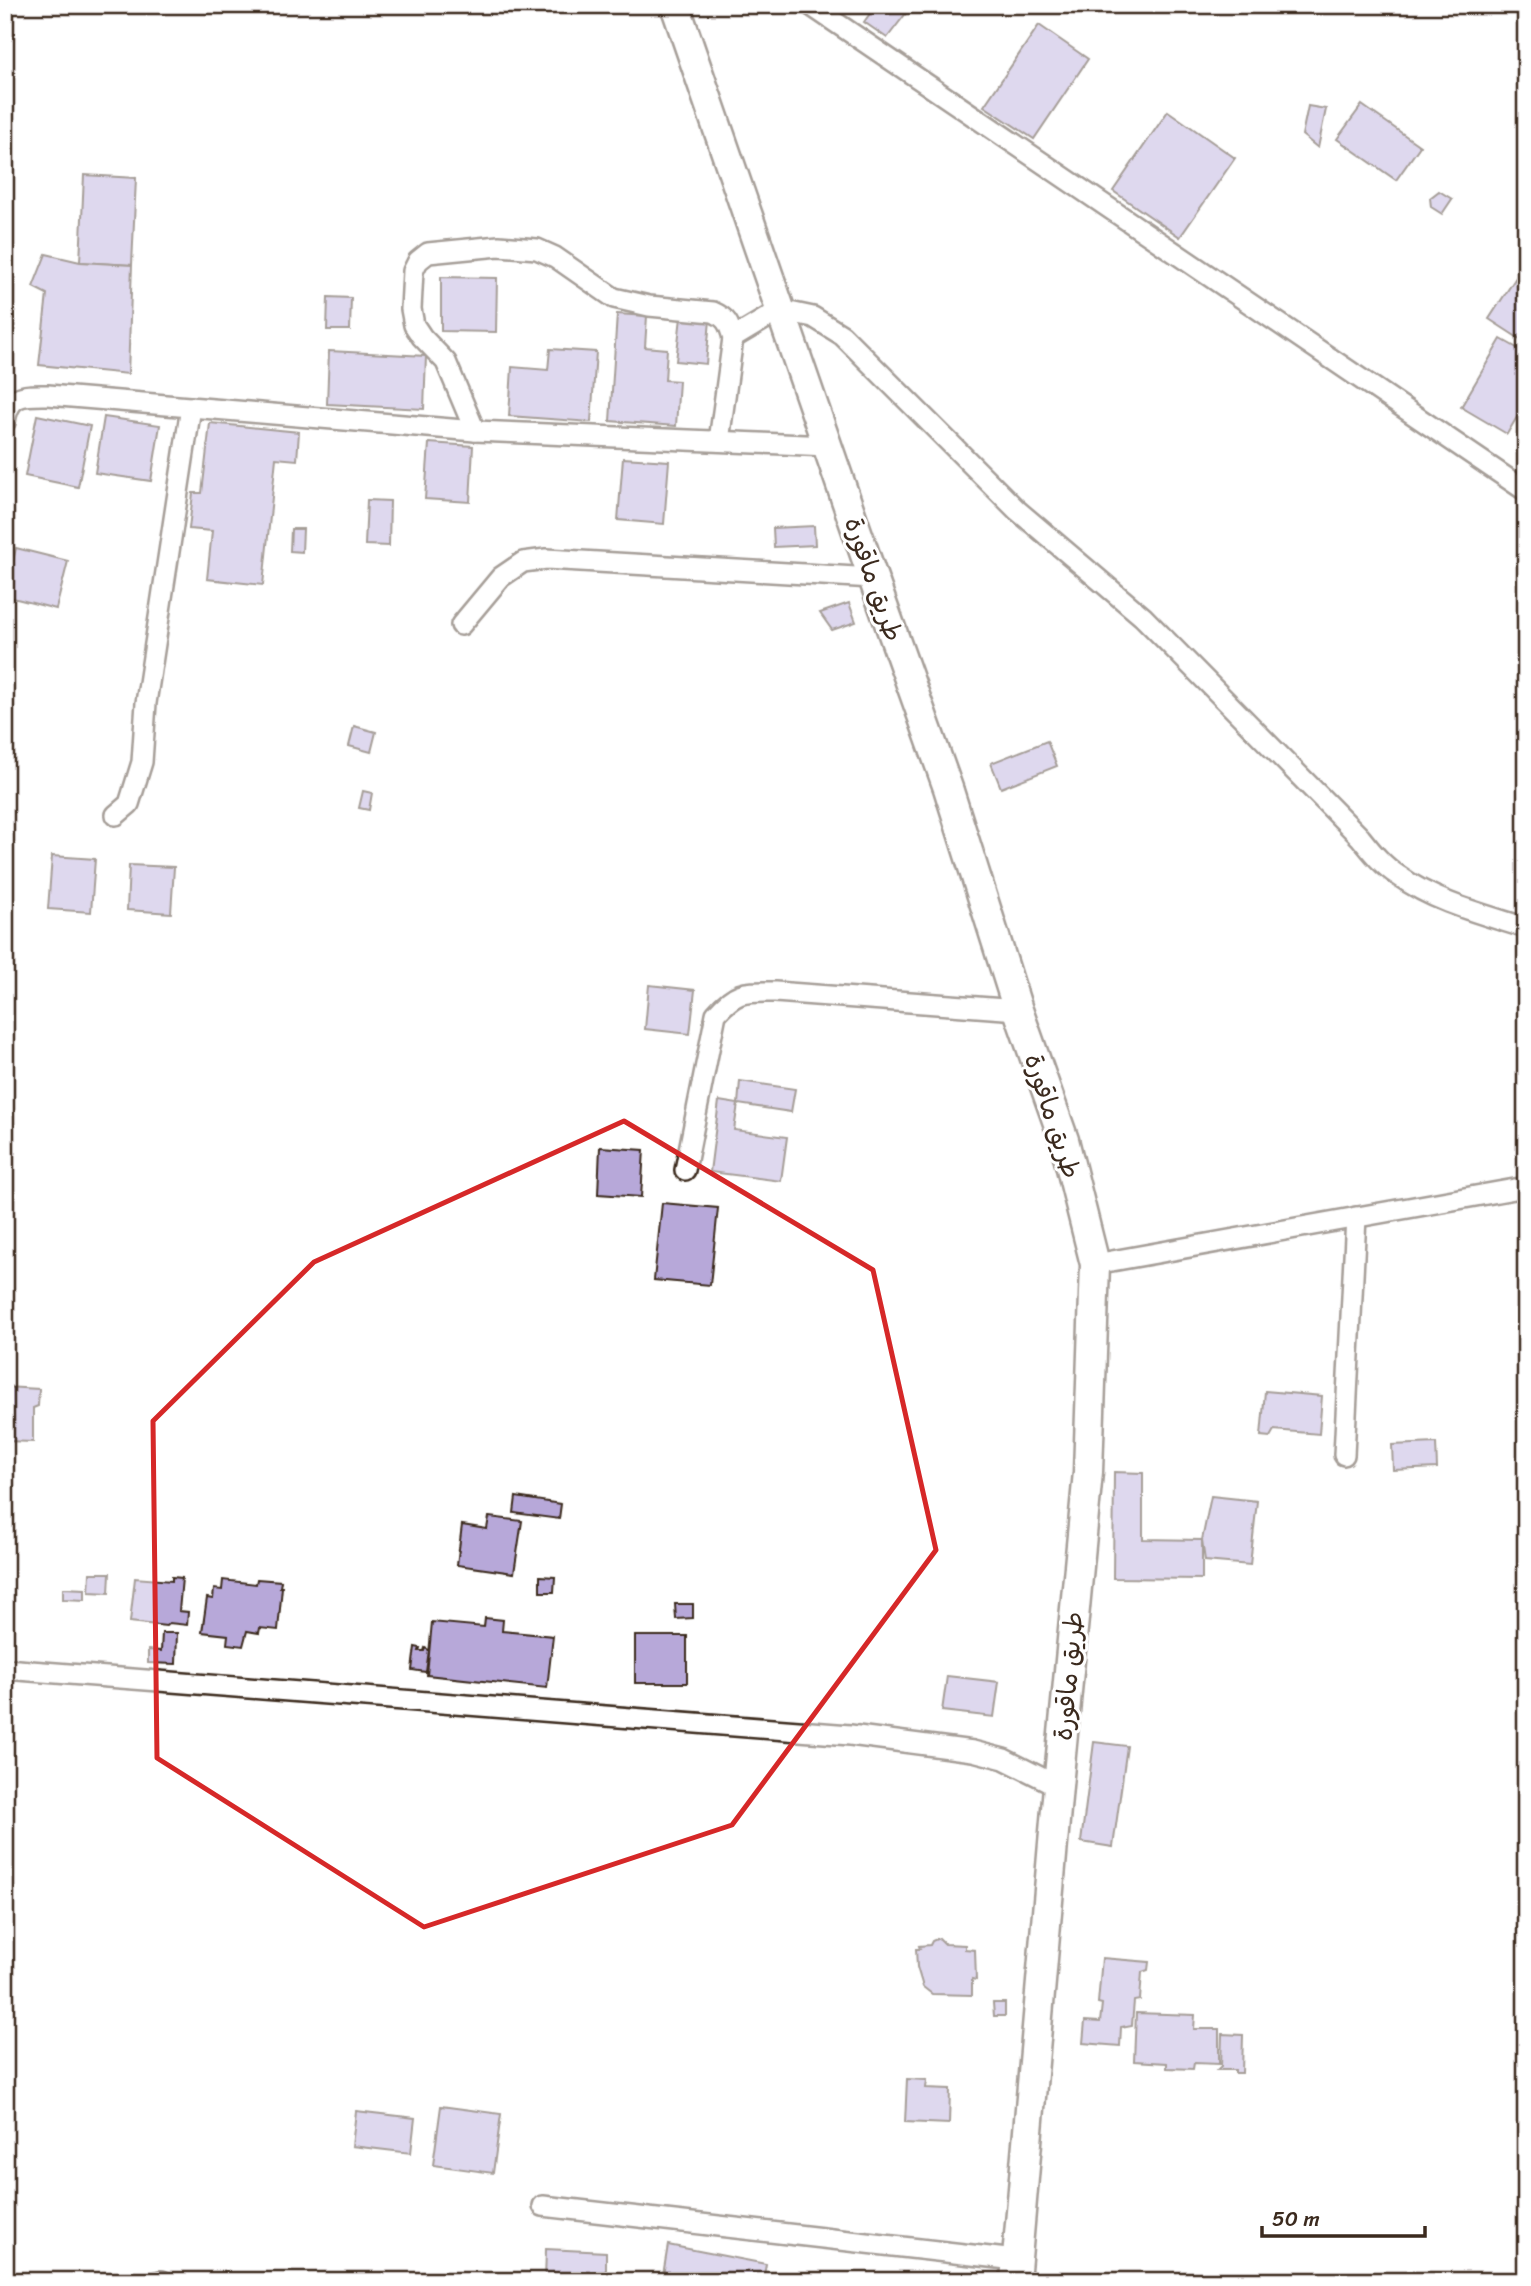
<svg xmlns="http://www.w3.org/2000/svg" width="1531" height="2286" font-family="Sriracha,'Playpen Sans Arabic',sans-serif">
<style>
.building{fill:#b7a8d9;stroke:#3b2a1e;stroke-width:2}
.lines{fill:none;stroke-linecap:round;stroke-linejoin:round}
.street-casing{stroke:#3b2a1e;stroke-width:24}
.secondary-casing{stroke:#3b2a1e;stroke-width:33}
.street{stroke:#fff;stroke-width:19}
.secondary{stroke:#fff;stroke-width:28}
.marked{fill:none;stroke:#d62828;stroke-width:5;stroke-linejoin:round}
.labels{text-anchor:middle;dominant-baseline:central;stroke-width:6;stroke-linejoin:round;paint-order:stroke}
.street-label{font-size:26px;fill:#3b2a1e;stroke:#fff}
</style>
<rect width="100%" height="100%" fill="#fff"/>
<filter id="ink" filterUnits="userSpaceOnUse"><feTurbulence type="fractalNoise" baseFrequency=".0143" numOctaves="2"/><feDisplacementMap in="SourceGraphic" scale="14" xChannelSelector="R" yChannelSelector="G"/><feConvolveMatrix kernelMatrix="1 2 1 2 8 2 1 2 1" color-interpolation-filters="sRGB"/></filter>
<g filter="url(#ink)">
<g class="building">
<polygon points="876,5 907,5 910,8 887,38 864,22"/>
<polygon points="1039,25 1088,59 1034,139 984,106"/>
<polygon points="1362,105 1420,146 1396,180 1337,139"/>
<polygon points="1308,106 1326,109 1318,148 1302,135"/>
<polygon points="1168,111 1235,158 1180,237 1113,191"/>
<polygon points="84,175 136,178 132,265 80,262"/>
<polygon points="1439,191 1452,199 1442,214 1431,207 1430,198"/>
<polygon points="46,254 80,262 132,265 128,374 39,365 47,294 33,287"/>
<polygon points="1526,262 1526,343 1489,319"/>
<polygon points="441,277 497,278 496,332 441,331"/>
<polygon points="328,297 351,298 350,330 327,330"/>
<polygon points="617,314 647,316 645,347 667,349 665,380 679,381 676,426 610,421"/>
<polygon points="681,317 710,320 706,364 676,361"/>
<polygon points="1501,339 1526,353 1526,402 1507,434 1461,407"/>
<polygon points="550,349 596,352 591,422 509,416 512,367 548,370"/>
<polygon points="329,351 426,356 424,409 327,404"/>
<polygon points="37,415 90,426 78,487 25,476"/>
<polygon points="104,417 160,425 151,481 95,473"/>
<polygon points="210,423 299,432 297,460 276,458 263,585 207,579 212,531 189,529 193,493 202,493"/>
<polygon points="429,443 473,446 470,502 425,499"/>
<polygon points="623,458 669,461 664,524 618,520"/>
<polygon points="367,500 390,501 389,546 365,545"/>
<polygon points="814,526 815,545 774,547 773,528"/>
<polygon points="291,529 303,529 302,552 290,551"/>
<polygon points="16,548 68,561 56,609 5,596"/>
<polygon points="849,603 856,622 832,630 820,613"/>
<polygon points="354,726 376,732 371,752 349,746"/>
<polygon points="1047,741 1057,766 1001,788 991,763"/>
<polygon points="363,791 372,793 369,810 359,808"/>
<polygon points="5,854 12,855 7,906 5,906"/>
<polygon points="52,856 95,859 91,912 48,909"/>
<polygon points="129,865 174,867 171,913 127,910"/>
<polygon points="649,985 695,990 690,1034 645,1029"/>
<polygon points="740,1081 795,1089 791,1112 738,1104"/>
<polygon points="719,1101 738,1104 734,1130 787,1137 781,1181 710,1172"/>
<polygon points="600,1147 644,1150 641,1197 598,1194"/>
<polygon points="662,1203 718,1208 710,1285 654,1280"/>
<polygon points="5,1387 39,1389 38,1406 33,1408 33,1442 5,1441"/>
<polygon points="1265,1391 1322,1396 1319,1434 1274,1430 1270,1437 1261,1436"/>
<polygon points="1436,1443 1437,1468 1393,1470 1392,1445"/>
<polygon points="1114,1472 1143,1473 1143,1539 1202,1540 1202,1579 1113,1578"/>
<polygon points="1211,1496 1257,1501 1250,1565 1205,1561 1202,1540"/>
<polygon points="516,1497 561,1504 559,1519 514,1513"/>
<polygon points="489,1517 522,1521 514,1573 457,1565 462,1525 487,1529"/>
<polygon points="90,1573 110,1573 109,1593 89,1592"/>
<polygon points="540,1576 555,1577 554,1592 540,1592"/>
<polygon points="172,1577 182,1578 179,1611 188,1612 187,1625 169,1623 166,1626 130,1622 135,1578 172,1581"/>
<polygon points="257,1579 281,1581 280,1587 282,1587 278,1630 260,1628 259,1633 247,1631 243,1646 227,1644 228,1635 202,1632 207,1598 213,1599 214,1589 222,1590 223,1580 256,1584"/>
<polygon points="63,1588 85,1589 85,1600 63,1599"/>
<polygon points="675,1604 693,1604 693,1618 676,1619"/>
<polygon points="485,1618 503,1620 502,1631 553,1636 547,1688 427,1675 432,1622 484,1627"/>
<polygon points="162,1633 177,1633 176,1664 148,1663 148,1650 161,1651"/>
<rect x="635" y="1636" width="52" height="47"/>
<polygon points="415,1647 420,1648 419,1651 424,1651 425,1648 429,1650 426,1672 412,1670"/>
<polygon points="947,1676 999,1682 994,1717 942,1711"/>
<polygon points="1094,1742 1127,1746 1113,1847 1081,1842"/>
<polygon points="939,1938 945,1944 965,1945 965,1949 975,1950 976,1980 972,1979 972,1995 932,1994 923,1987 917,1967 916,1949 920,1949 919,1946 930,1945 932,1941"/>
<polygon points="1102,1958 1149,1962 1148,1970 1142,1972 1140,2000 1134,2001 1132,2025 1121,2027 1120,2046 1083,2043 1085,2021 1100,2022 1102,2004 1098,2003"/>
<polygon points="993,2003 1005,2003 1005,2016 994,2016"/>
<polygon points="1136,2013 1195,2015 1194,2029 1219,2029 1219,2064 1194,2063 1193,2069 1167,2068 1167,2063 1134,2061"/>
<polygon points="1222,2034 1243,2035 1242,2073 1235,2073 1235,2070 1217,2070 1221,2066"/>
<polygon points="907,2079 927,2080 926,2088 950,2089 949,2124 905,2122"/>
<polygon points="441,2106 501,2114 493,2173 433,2165"/>
<polygon points="356,2111 415,2118 411,2153 352,2146"/>
<polygon points="668,2245 766,2264 763,2281 662,2281"/>
<polygon points="546,2249 606,2252 606,2273 593,2273 593,2281 545,2281"/>
</g>
<g class="lines">
<g class="street-casing">
<g id="street">
<polyline points="810,5 1526,491"/>
<path d="M5,422C9,393 24,395 48,395L475,431L828,446"/>
<path d="M475,431L446,362L422,337L414,325L411,309L413,271L418,261L428,253L499,246L537,249L555,257L614,298L649,306L713,312C727,318 729,324 733,338L780,310L813,317L842,335L1017,510L1143,617L1360,837C1372,852 1383,866 1399,876C1436,903 1483,914 1526,928"/>
<polyline points="719,441 733,338"/>
<polyline points="461,625 501,577 523,562 546,559 873,578"/>
<polyline points="116,815 129,804 142,762 146,703 191,407"/>
<path d="M685,1170L716,1014C737,990 744,992 775,992L1018,1010"/>
<polyline points="1095,1264 1526,1187"/>
<polyline points="1344,1455 1356,1217"/>
<polyline points="5,1669 850,1735 973,1751 1004,1759 1058,1786"/>
<polyline points="543,2206 1016,2260"/>
<polyline points="160,2281 162,2281"/>
</g>
</g>
<g class="secondary-casing">
<polyline id="secondary" points="675,5 873,578 948,788 1018,1010 1064,1140 1095,1264 1088,1472 1058,1786 1015,2281"/>
</g>
<use href="#street" class="street"/>
<use href="#secondary" class="secondary"/>
</g>
</g>
<path d="M0 0H1531V2286H0ZM624,1121L873,1270L936,1550L732,1825L424,1927L157,1758L153,1421L314,1262Z" fill="#fff" fill-opacity=".55" fill-rule="evenodd"/>
<path class="marked" d="M624,1121L873,1270L936,1550L732,1825L424,1927L157,1758L153,1421L314,1262Z"/>
<g class="labels">
<g class="street-label">
<text transform="translate(874 579) rotate(71)">طريق ماقورة</text>
<text transform="translate(1053 1116) rotate(72)">طريق ماقورة</text>
<text transform="translate(1068 1676) rotate(-85)">طريق ماقورة</text>
</g>
</g>
<rect width="1531" height="2286" fill="none" stroke="#fff" stroke-width="28"/>
<rect x="14" y="14" width="1503" height="2258" fill="none" stroke="#3b2a1e" stroke-width="2.5" filter="url(#ink)"/>
<path d="M1262 2226v10h163v-10" fill="none" stroke="#3b2a1e" stroke-width="3.5"/>
<text x="1272" y="2226" font-size="21" fill="#3b2a1e" stroke="#ffffff" stroke-width="5" paint-order="stroke">50 m</text>
</svg>
